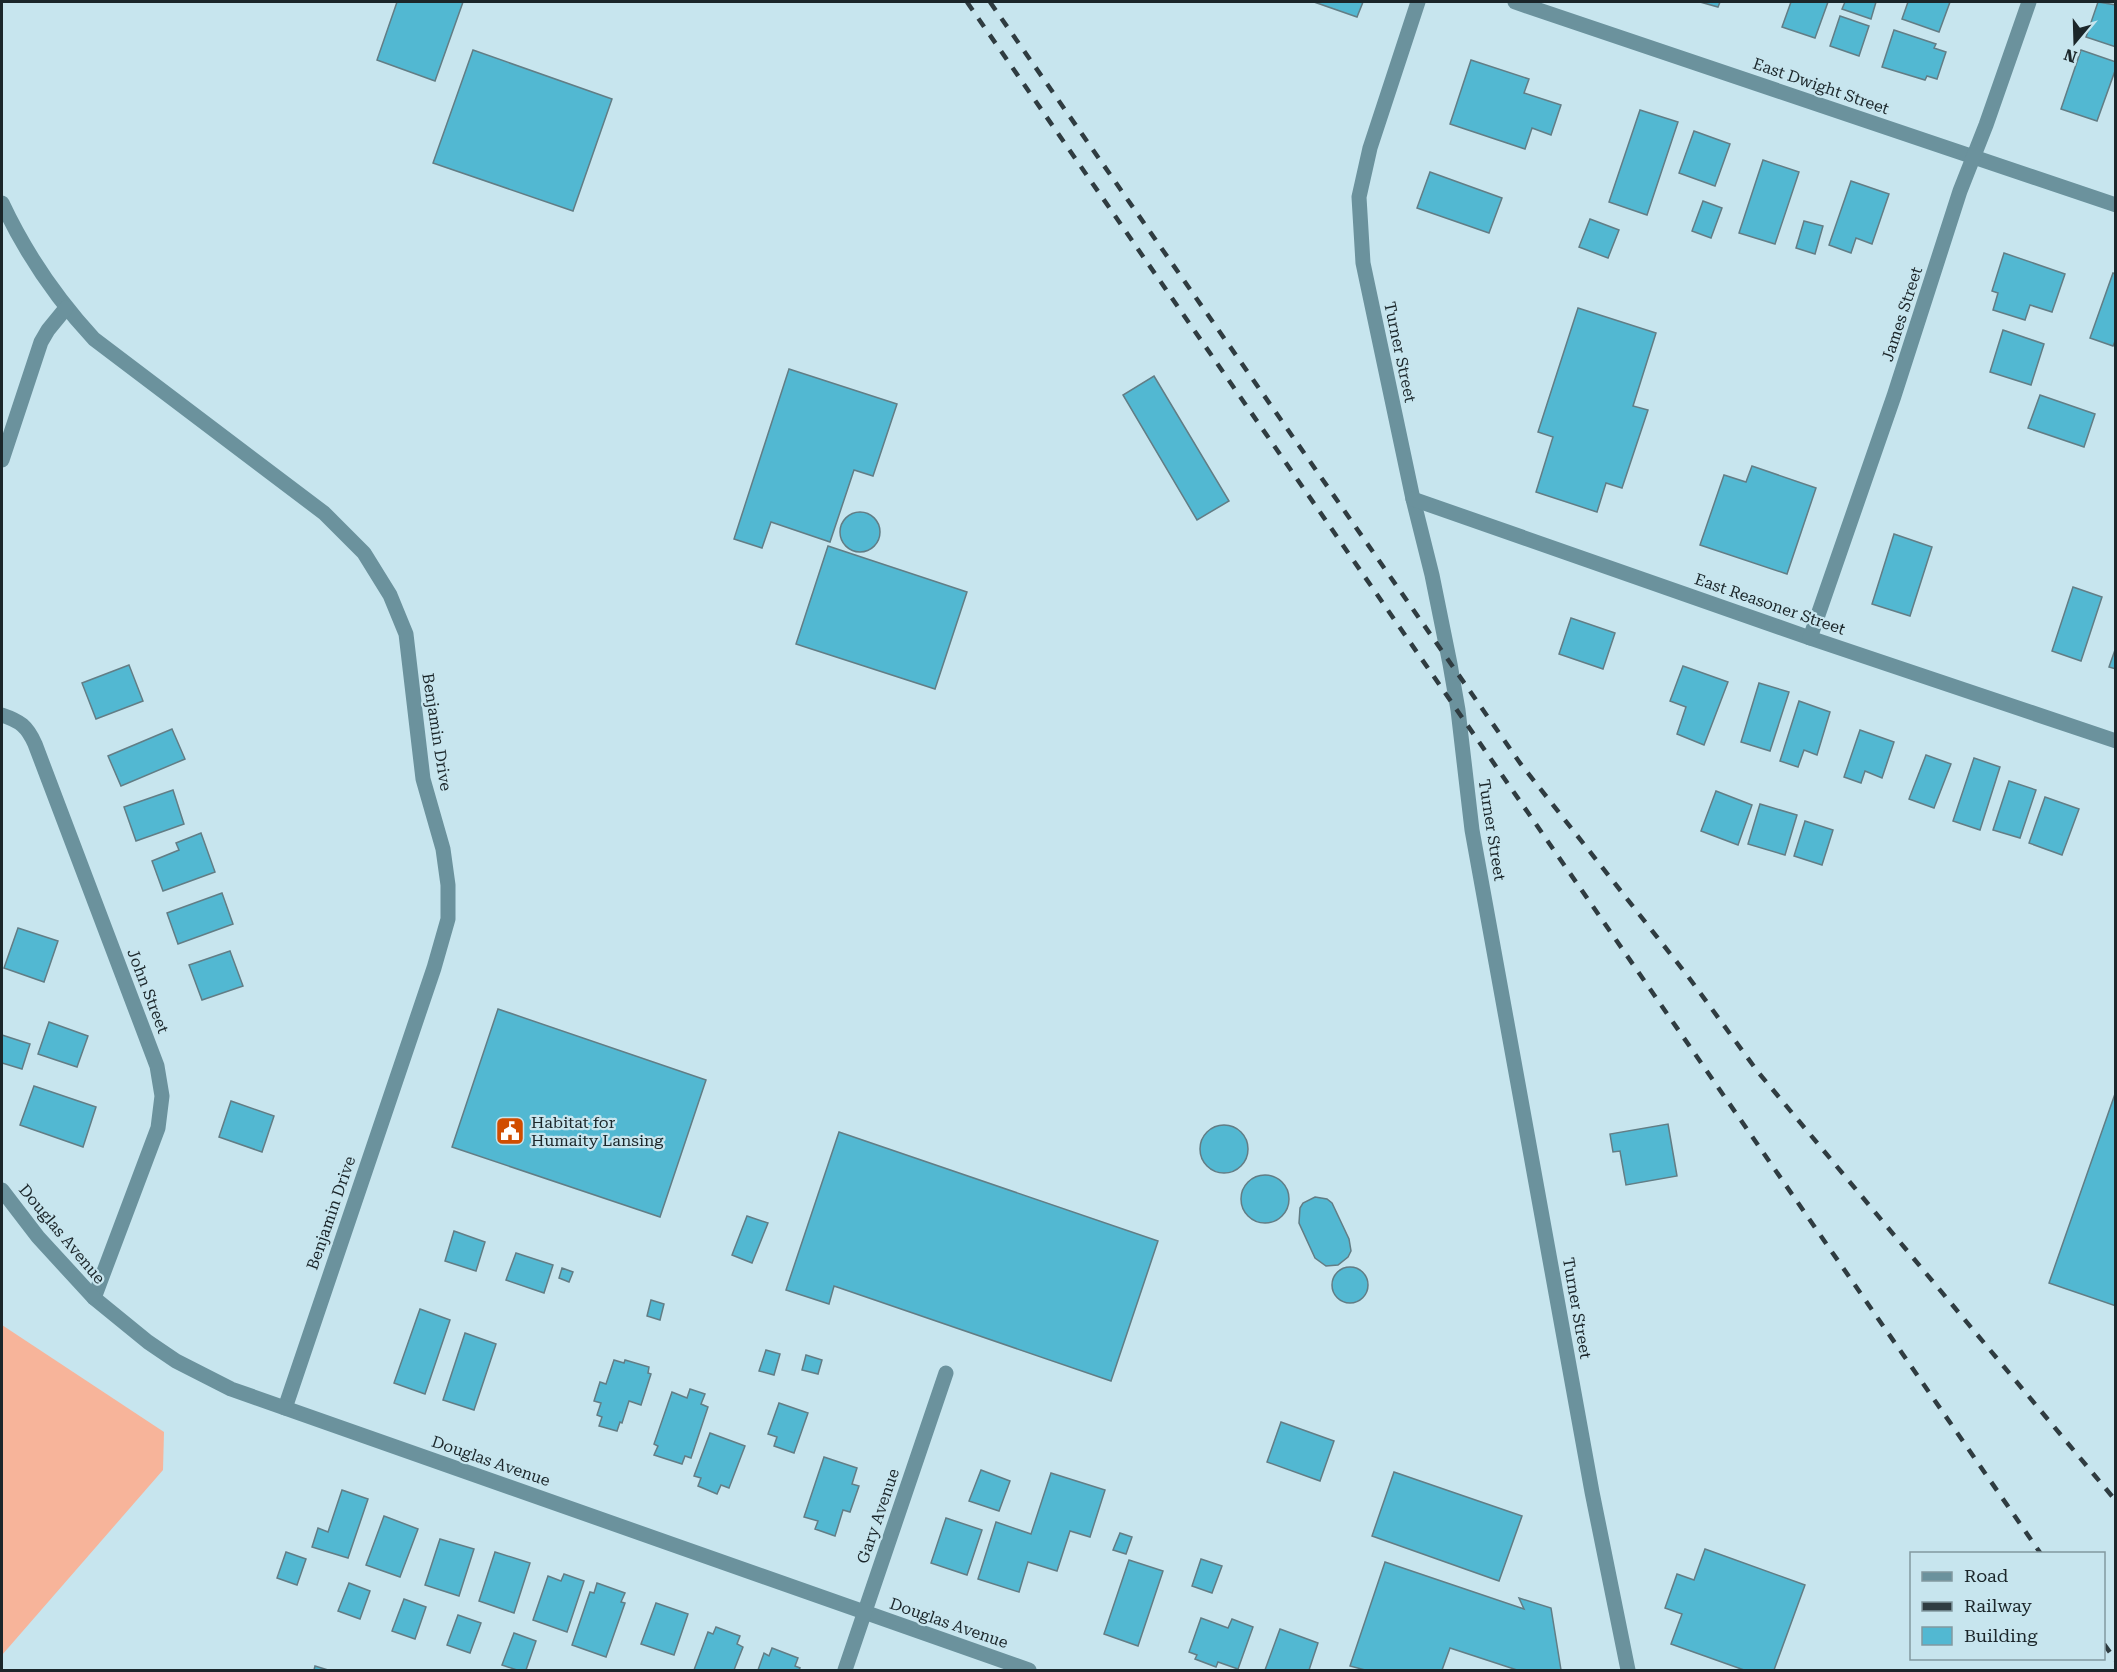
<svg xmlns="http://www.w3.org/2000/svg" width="2117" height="1672" font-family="'Roboto Serif',serif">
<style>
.pitch{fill:#f7b49a}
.building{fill:#52b8d2;stroke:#627d85;stroke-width:1.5}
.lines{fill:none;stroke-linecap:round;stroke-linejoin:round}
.minor{stroke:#6b929d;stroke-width:15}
.rail{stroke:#2f3c41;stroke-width:4.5;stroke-dasharray:10 10;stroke-linecap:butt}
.labels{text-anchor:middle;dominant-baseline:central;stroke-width:4.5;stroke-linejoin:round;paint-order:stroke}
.street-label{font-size:16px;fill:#1b262a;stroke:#c7e5ee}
.poi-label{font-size:16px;fill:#1b262a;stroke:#c7e5ee;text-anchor:start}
</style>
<rect width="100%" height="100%" fill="#c7e5ee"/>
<polygon class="pitch" points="2,1325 164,1432 163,1470 2,1655"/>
<g class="building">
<polygon points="397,2 463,2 435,81 377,60"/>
<polygon points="1314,2 1363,2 1357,17"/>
<polygon points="1700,2 1720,2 1718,7"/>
<polygon points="1791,2 1828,2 1815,38 1782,27"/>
<polygon points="1845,2 1876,2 1871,19 1842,9"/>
<polygon points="1908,2 1950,2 1939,32 1902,19"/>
<polygon points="2098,2 2116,5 2116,47 2086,37"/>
<polygon points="1840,16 1869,26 1859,56 1830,46"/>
<polygon points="1894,30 1936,44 1934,48 1946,52 1937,79 1927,76 1925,80 1882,67"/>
<polygon points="473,50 612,99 573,211 433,163"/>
<polygon points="2081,50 2116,62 2116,68 2097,121 2061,109"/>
<polygon points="1471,60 1529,79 1524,93 1561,105 1551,135 1532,128 1525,149 1450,124"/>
<polygon points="1640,110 1678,122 1647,215 1609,202"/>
<polygon points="1694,131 1730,144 1715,186 1679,173"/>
<polygon points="1763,160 1799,172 1775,244 1739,233"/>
<polygon points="1430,172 1502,198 1489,233 1417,208"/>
<polygon points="1851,181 1889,194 1872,244 1856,238 1851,253 1829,245"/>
<polygon points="1703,201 1722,208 1711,238 1692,231"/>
<polygon points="1590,219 1619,230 1608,258 1579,247"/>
<polygon points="1804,221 1823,226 1815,254 1796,248"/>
<polygon points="2004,253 2065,274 2052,312 2030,305 2025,320 1993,310 1998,293 1992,291"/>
<polygon points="2113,273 2116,274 2116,339 2113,346 2090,338"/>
<polygon points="1578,308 1656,333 1633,406 1648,410 1622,488 1606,483 1597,512 1536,492 1553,437 1538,432"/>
<polygon points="2003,330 2044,344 2031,385 1990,372"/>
<polygon points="789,369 897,404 873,476 854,470 830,542 771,522 762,548 734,539"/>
<polygon points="1154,376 1229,501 1197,520 1123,395"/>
<polygon points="2040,395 2095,414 2084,447 2028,428"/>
<polygon points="1752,466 1816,488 1787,574 1700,545 1724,475 1746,482"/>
<circle cx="860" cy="532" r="20"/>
<polygon points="1894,534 1932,547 1910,616 1872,604"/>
<polygon points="828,546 967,592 935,689 796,644"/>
<polygon points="2073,587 2102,597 2081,661 2052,651"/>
<polygon points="1571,618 1615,633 1603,669 1559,654"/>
<polygon points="2116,647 2116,669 2109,667"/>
<polygon points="129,665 143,701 96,719 82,683"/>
<polygon points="1683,666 1728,682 1704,745 1677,734 1686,707 1670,701"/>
<polygon points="1759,683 1789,692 1770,751 1741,742"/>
<polygon points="1799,701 1830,712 1817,755 1804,750 1798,767 1780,761"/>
<polygon points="172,729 185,759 121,786 108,756"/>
<polygon points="1860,730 1894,742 1882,778 1865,771 1861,783 1844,777"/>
<polygon points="1926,755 1951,764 1934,808 1909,799"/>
<polygon points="1974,758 2000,767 1980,830 1953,821"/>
<polygon points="2009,781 2036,790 2020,838 1993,830"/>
<polygon points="173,790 184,824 136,841 124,807"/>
<polygon points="1716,791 1752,805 1738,845 1701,831"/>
<polygon points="2045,797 2079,809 2062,855 2029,843"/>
<polygon points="1760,804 1797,815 1785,855 1748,844"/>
<polygon points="1805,821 1833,830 1822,865 1794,856"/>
<polygon points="201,833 215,872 163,891 152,861 179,850 176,843"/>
<polygon points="222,893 233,924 178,944 167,913"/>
<polygon points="18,928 58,941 44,982 4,968"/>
<polygon points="230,951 243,986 202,1000 189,965"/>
<polygon points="498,1009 706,1080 660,1217 452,1147"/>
<polygon points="49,1022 88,1036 77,1067 38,1054"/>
<polygon points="2,1035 30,1044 22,1069 2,1063"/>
<polygon points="34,1086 96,1107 83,1147 20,1125"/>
<polygon points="2116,1091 2116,1306 2049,1283"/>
<polygon points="231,1101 274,1116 262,1152 219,1137"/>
<polygon points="1668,1124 1677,1176 1626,1185 1620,1151 1613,1152 1610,1134"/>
<circle cx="1224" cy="1149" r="24"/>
<polygon points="839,1132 1158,1241 1111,1381 834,1286 829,1304 786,1290"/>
<circle cx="1265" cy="1199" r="24"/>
<polygon points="1315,1197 1327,1199 1332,1203 1349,1239 1351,1251 1348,1257 1338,1265 1326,1266 1315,1258 1299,1223 1300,1208 1303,1203"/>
<polygon points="747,1216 768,1223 752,1263 732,1255"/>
<polygon points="454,1231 485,1242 476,1271 445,1261"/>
<polygon points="516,1253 553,1265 544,1293 506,1280"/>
<circle cx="1350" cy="1285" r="18"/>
<polygon points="562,1268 573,1272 569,1282 559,1278"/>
<polygon points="651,1300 664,1304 660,1320 647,1316"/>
<polygon points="420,1309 450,1320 425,1394 394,1383"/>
<polygon points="465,1333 496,1344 474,1410 443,1400"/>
<polygon points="766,1350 780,1354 774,1375 759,1371"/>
<polygon points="806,1355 822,1360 818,1374 802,1370"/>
<polygon points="614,1360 624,1363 625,1360 649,1367 648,1373 651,1374 641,1405 629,1401 622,1423 620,1422 617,1431 599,1426 602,1417 597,1415 601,1403 594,1401 600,1382 606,1384"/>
<polygon points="690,1389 705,1394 701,1404 708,1407 691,1458 685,1456 682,1464 654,1455 658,1446 654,1444 672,1392 687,1398"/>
<polygon points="779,1403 808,1413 794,1453 774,1446 777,1437 768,1434"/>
<polygon points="1281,1422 1334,1441 1320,1481 1267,1462"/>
<polygon points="710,1433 745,1446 729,1488 721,1485 717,1494 698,1486 701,1478 694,1476"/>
<polygon points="824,1457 857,1468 852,1484 859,1486 850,1512 843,1510 835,1536 815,1529 818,1521 804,1517"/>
<polygon points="981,1470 1010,1481 999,1511 969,1501"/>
<polygon points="1394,1472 1522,1516 1499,1581 1372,1536"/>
<polygon points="1051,1473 1105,1490 1090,1537 1070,1531 1057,1571 1028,1562 1019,1592 978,1579 996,1522 1031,1534"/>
<polygon points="342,1490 368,1499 348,1558 312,1547 318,1528 328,1532"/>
<polygon points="384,1516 418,1529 400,1577 366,1565"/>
<polygon points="946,1518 982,1530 967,1575 931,1563"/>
<polygon points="1120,1533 1132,1537 1126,1554 1113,1550"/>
<polygon points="440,1539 474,1549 459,1596 425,1585"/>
<polygon points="1705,1549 1805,1585 1774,1670 1744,1670 1671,1644 1682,1614 1665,1608 1677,1574 1694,1580"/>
<polygon points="286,1552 306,1559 297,1585 277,1578"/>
<polygon points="495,1552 530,1563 514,1613 479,1601"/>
<polygon points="1201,1559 1222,1566 1212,1593 1192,1586"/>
<polygon points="1129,1560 1163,1571 1138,1646 1104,1634"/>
<polygon points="1385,1562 1524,1609 1519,1598 1551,1608 1561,1670 1517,1670 1450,1648 1442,1670 1365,1670 1350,1666"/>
<polygon points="564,1574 584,1581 567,1632 533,1620 548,1576 561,1581"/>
<polygon points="349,1583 370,1591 360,1619 338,1611"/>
<polygon points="597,1583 625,1593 621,1602 625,1603 606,1657 572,1645 590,1592 594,1593"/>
<polygon points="404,1599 426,1607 415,1639 392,1631"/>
<polygon points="656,1603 688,1614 674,1655 641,1644"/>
<polygon points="458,1615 481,1623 470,1653 447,1645"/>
<polygon points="1201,1618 1228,1628 1232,1619 1253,1627 1238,1669 1218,1662 1216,1667 1195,1659 1197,1655 1189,1652"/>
<polygon points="716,1627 740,1636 737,1644 743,1647 734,1670 694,1670 708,1632 713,1634"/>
<polygon points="1280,1629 1318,1643 1309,1670 1265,1670"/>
<polygon points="514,1633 536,1641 526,1670 517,1670 502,1665"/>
<polygon points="772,1648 798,1658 795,1666 800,1668 799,1670 758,1670 764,1653 769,1656"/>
<polygon points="315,1666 328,1670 314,1670"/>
</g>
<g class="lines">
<g class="minor">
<polyline points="1418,2 1370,148 1359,197 1363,263 1413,499 1432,575 1450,664 1458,710 1472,830 1592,1492 1628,1670"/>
<polyline points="1515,2 2116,205"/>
<path d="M2,203C26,254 56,298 94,339L324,513L364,553L390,595L406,634L423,779L443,849L448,885V919L434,968L285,1408"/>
<polyline points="2,460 41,342 48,330 66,308"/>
<polyline points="1413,499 1810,638 2116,741"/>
<polyline points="1810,638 1894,396 1960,191 1986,125 2029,2"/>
<path d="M2,715C20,721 27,726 35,744L157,1066L162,1096L158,1128L94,1298"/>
<polyline points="2,1190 38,1237 94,1298 148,1342 176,1361 231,1389 1029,1670"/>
<polyline points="845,1670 946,1373"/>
</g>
<g class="rail">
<polyline points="967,2 2041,1554"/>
<polyline points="990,2 1520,763 1687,975 1758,1072 2116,1501"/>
<polyline points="2104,1644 2116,1661"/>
</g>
</g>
<defs>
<g id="civic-square" transform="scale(1.5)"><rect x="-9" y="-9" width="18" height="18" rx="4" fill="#d14d00" stroke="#c7e5ee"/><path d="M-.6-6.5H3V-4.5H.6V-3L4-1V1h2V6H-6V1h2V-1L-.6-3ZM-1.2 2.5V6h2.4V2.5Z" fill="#fff"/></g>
</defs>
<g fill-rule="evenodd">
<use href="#civic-square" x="510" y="1131"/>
</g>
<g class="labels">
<g class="street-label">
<text transform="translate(1821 86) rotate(19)">East Dwight Street</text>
<text transform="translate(1902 314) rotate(-72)">James Street</text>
<text transform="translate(1400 352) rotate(78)">Turner Street</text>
<text transform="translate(1770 604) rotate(19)">East Reasoner Street</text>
<text transform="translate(437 732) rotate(81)">Benjamin Drive</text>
<text transform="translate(1492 830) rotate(81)">Turner Street</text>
<text transform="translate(148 991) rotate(69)">John Street</text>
<text transform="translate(331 1213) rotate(-71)">Benjamin Drive</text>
<text transform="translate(62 1234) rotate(50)">Douglas Avenue</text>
<text transform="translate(1577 1308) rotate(80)">Turner Street</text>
<text transform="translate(491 1461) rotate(19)">Douglas Avenue</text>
<text transform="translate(878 1516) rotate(-71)">Gary Avenue</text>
<text transform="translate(949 1623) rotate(19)">Douglas Avenue</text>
</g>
<g class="poi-label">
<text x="531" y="1122">Habitat for<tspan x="531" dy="18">Humaity Lansing</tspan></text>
</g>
</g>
<rect width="2117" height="1672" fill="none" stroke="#1b262a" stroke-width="6"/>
<rect x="1910" y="1552" width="195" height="108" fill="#c7e5ee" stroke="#8299a0" stroke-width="1.5"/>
<rect x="1922" y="1572" width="30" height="9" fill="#6b929d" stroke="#8299a0" stroke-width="1.5"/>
<text x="1964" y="1582" font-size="18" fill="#1b262a">Road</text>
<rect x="1922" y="1602" width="30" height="9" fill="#2f3c41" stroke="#8299a0" stroke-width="1.5"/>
<text x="1964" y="1612" font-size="18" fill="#1b262a">Railway</text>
<rect x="1922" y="1627" width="30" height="18" fill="#52b8d2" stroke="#8299a0" stroke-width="1.5"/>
<text x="1964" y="1642" font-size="18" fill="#1b262a">Building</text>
<g transform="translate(2075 42) rotate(199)" stroke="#c7e5ee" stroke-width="4.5" paint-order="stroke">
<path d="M0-4.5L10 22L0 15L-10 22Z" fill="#1b262a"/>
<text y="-9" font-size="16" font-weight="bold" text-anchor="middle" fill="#1b262a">N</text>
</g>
</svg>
